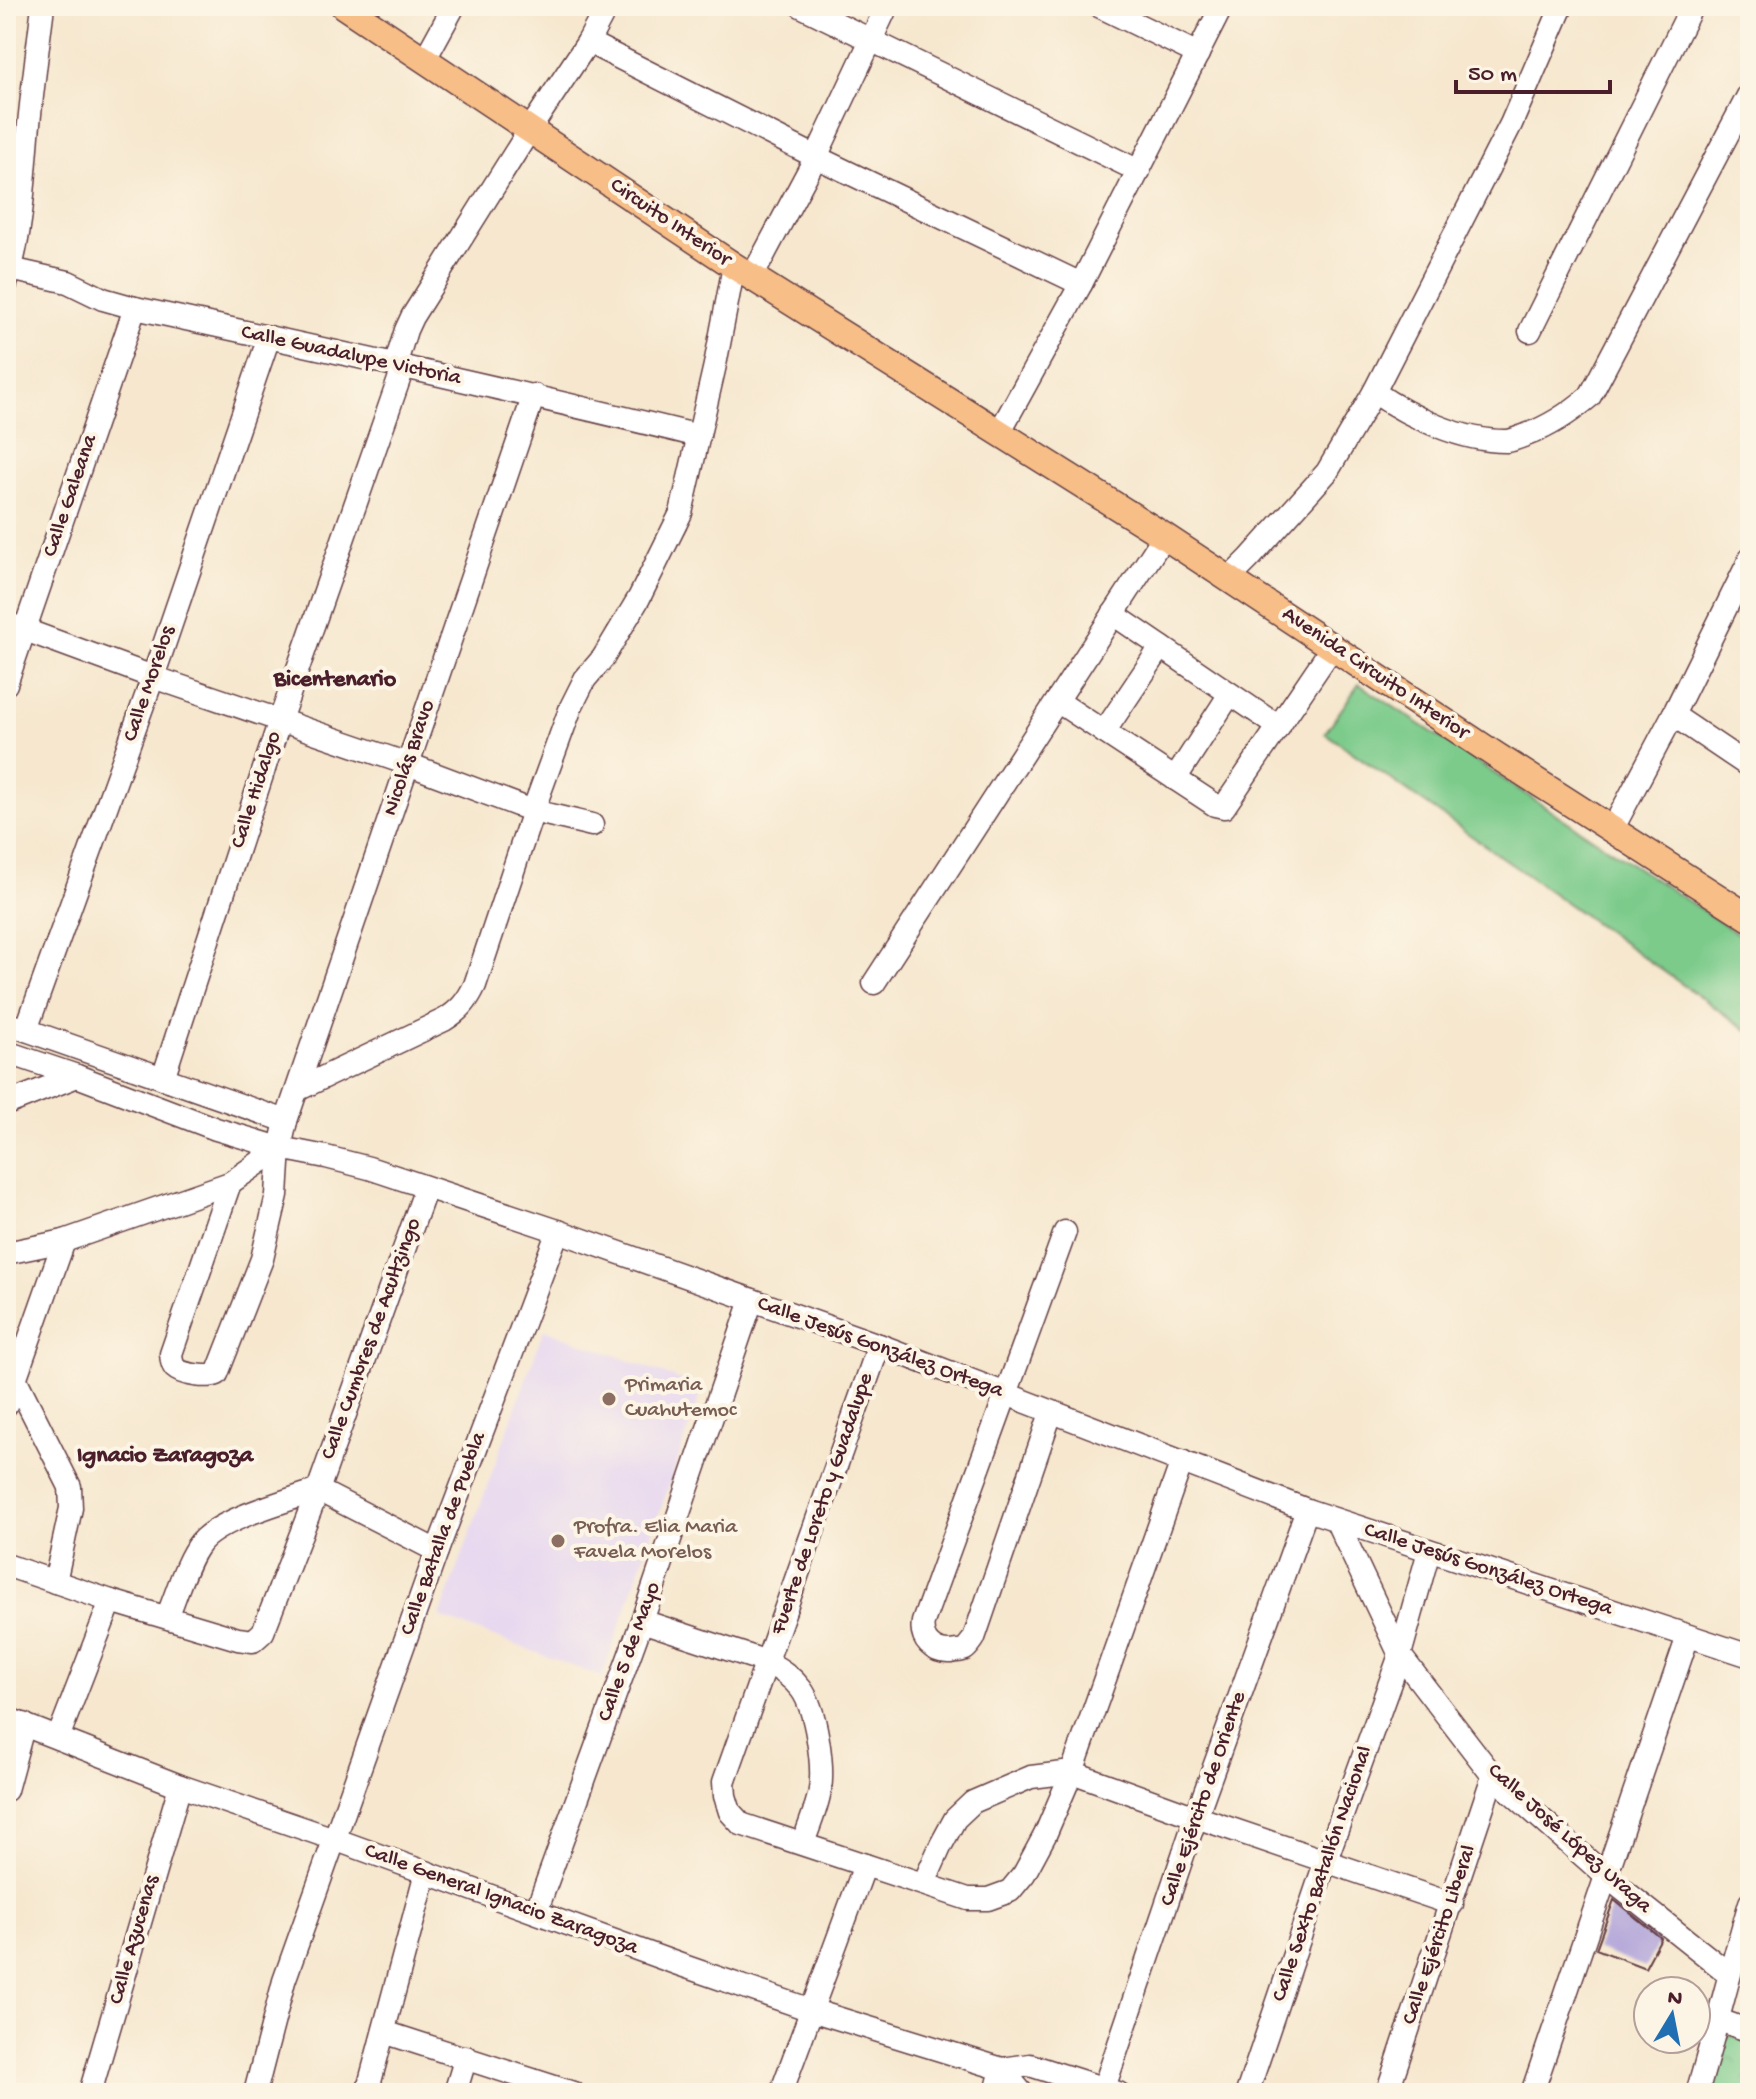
<svg xmlns="http://www.w3.org/2000/svg" width="1756" height="2099" font-family="'Gochi Hand',sans-serif">
<style>
.built{fill:#e4d3f2}
.grass{fill:#7ccb8b;stroke:#63755b;stroke-width:2}
.park{fill:url(#park-crowns);stroke:#63755b;stroke-width:2}
.building{fill:#aea1d9}
.lines{fill:none;stroke-linecap:round;stroke-linejoin:round}
.minor-casing{stroke:#643d43;stroke-width:25}
.major-casing{stroke:#643d43;stroke-width:29}
.minor{stroke:#fff;stroke-width:22}
.major{stroke:#f7be87;stroke-width:26}
.education-dot{fill:#8d6e63;stroke:#fcf5e5;stroke-width:3}
.labels{text-anchor:middle;dominant-baseline:central;stroke-width:8;stroke-linejoin:round;paint-order:stroke}
.street-label{font-size:22px;fill:#4a1f2b;stroke:#fcf5e5}
.education-label{font-size:22px;fill:#785e54;stroke:#fcf5e5;text-anchor:start}
.neighbourhood-label{font-size:24px;font-weight:bold;fill:#4a1f2b;stroke:#fcf5e5}
</style>
<defs>
<pattern id="park-crowns" width="20" height="18" patternUnits="userSpaceOnUse" patternTransform="scale(2)"><rect width="20" height="18" fill="#7ccb8b"/><path d="M2 6a3 3 0 1 1 6 0M12 15a3 3 0 1 1 6 0" fill="none" stroke="#6dae78"/></pattern>
</defs>
<rect width="100%" height="100%" fill="#fcf5e5"/>
<filter id="ink" filterUnits="userSpaceOnUse"><feTurbulence type="fractalNoise" baseFrequency=".0125" numOctaves="2"/><feDisplacementMap in="SourceGraphic" scale="16" xChannelSelector="R" yChannelSelector="G"/><feConvolveMatrix kernelMatrix="1 2 1 2 8 2 1 2 1" color-interpolation-filters="sRGB"/></filter>
<filter id="wash" filterUnits="userSpaceOnUse"><feTurbulence type="fractalNoise" baseFrequency=".006" numOctaves="4" result="noise"/><feDisplacementMap in="SourceGraphic" scale="32" xChannelSelector="R" yChannelSelector="G"/><feGaussianBlur stdDeviation="1.8" result="paint"/><feColorMatrix in="noise" values="0 0 0 0 0 0 0 0 0 0 0 0 0 0 0 0 0 1.4 0 .05"/><feComposite in="paint" operator="in"/></filter>
<g filter="url(#wash)">
<rect width="100%" height="100%" fill="#f6e7ce"/>
<polygon class="built" points="544,1329 703,1388 602,1677 440,1617"/>
<polygon class="grass" points="1359,684 1750,942 1750,1032 1325,733"/>
<polygon class="park" points="1724,2033 1750,2041 1750,2093 1707,2093"/>
<g id="blocks">
<polygon class="building" points="1614,1900 1661,1938 1645,1968 1596,1949"/>
</g>
</g>
<g filter="url(#ink)">
<use href="#blocks" fill-opacity="0" stroke="#643d43" stroke-width="2"/>
<g class="lines">
<g class="minor-casing">
<g id="minor">
<polyline points="801,6 1139,171"/>
<polyline points="1099,6 1198,54"/>
<polyline points="588,42 816,157 1081,284"/>
<polyline points="425,59 454,6"/>
<path d="M6,268L68,282L103,299L135,308C324,349 512,390 699,436"/>
<polyline points="752,277 816,157 887,6"/>
<path d="M6,284C23,232 24,177 29,124C33,84 38,45 43,6"/>
<polyline points="1530,331 1692,6"/>
<polyline points="395,366 406,330 412,317 530,129 588,42 607,6"/>
<path d="M1374,392C1410,417 1463,442 1508,441C1514,440 1520,437 1526,435C1551,426 1570,413 1590,396L1750,92"/>
<polyline points="1000,431 1081,284 1222,6"/>
<polyline points="1230,578 1249,559 1327,472 1374,392 1511,124 1562,6"/>
<polyline points="1113,614 1279,727"/>
<polyline points="6,623 153,677 408,764 533,811 592,825"/>
<polyline points="6,684 135,308"/>
<polyline points="1057,701 1215,805 1224,807 1333,646"/>
<polyline points="1673,715 1750,767"/>
<polyline points="1104,732 1161,647"/>
<polyline points="1175,779 1230,694"/>
<polyline points="1612,830 1673,715 1750,559"/>
<polyline points="874,983 1164,536"/>
<polyline points="6,1023 286,1121"/>
<polyline points="26,1030 153,677 269,337"/>
<polyline points="6,1052 77,1076 216,1129 280,1148 326,1157 369,1168 558,1231 879,1345 1307,1510 1750,1656"/>
<polyline points="163,1078 280,720 403,368"/>
<path d="M297,1090L444,1020C459,1011 467,1002 475,985L533,811L571,707L585,679L603,658L639,598L681,513L715,365L734,266"/>
<polyline points="6,1104 77,1076"/>
<path d="M230,1183L171,1354C172,1360 171,1363 175,1368C182,1375 208,1378 217,1374L262,1259L277,1195L280,1148L286,1121L534,395"/>
<polyline points="6,1253 64,1241 230,1183 280,1148"/>
<polyline points="879,1345 724,1782 725,1796 730,1812 741,1824 968,1899 988,1899 1010,1891 1024,1874 1045,1835 1072,1772 1182,1461"/>
<polyline points="15,1378 70,1487 71,1508 55,1582"/>
<polyline points="6,1405 64,1241"/>
<path d="M1051,1413L974,1638C973,1640 967,1648 965,1649C962,1651 955,1651 951,1652C933,1653 920,1640 923,1622L1065,1232"/>
<polyline points="1336,1520 1400,1655 1493,1776 1607,1877 1729,1974"/>
<polyline points="6,1565 111,1601 238,1639 253,1641 263,1632 318,1490 426,1188"/>
<path d="M167,1617C176,1596 186,1560 200,1543C219,1519 287,1501 318,1490L437,1551"/>
<path d="M642,1621L767,1662C780,1669 791,1676 801,1689C816,1709 824,1765 820,1790C817,1808 809,1826 803,1843"/>
<polyline points="6,1718 180,1786 334,1839 678,1964 811,2010 1002,2069 1030,2065 1118,2093"/>
<polyline points="58,1738 111,1601"/>
<polyline points="6,1790 24,1724"/>
<polyline points="924,1883 941,1845 955,1819 973,1802 1031,1777 1072,1772 1196,1817 1452,1904"/>
<polyline points="536,1912 642,1621 752,1300"/>
<polyline points="1719,2020 1750,2031"/>
<polyline points="384,2032 573,2093"/>
<polyline points="1002,2069 1022,2093"/>
<polyline points="1104,2088 1196,1817 1307,1510"/>
<polyline points="90,2093 180,1786"/>
<polyline points="255,2093 284,1981 437,1551 558,1231"/>
<polyline points="367,2093 426,1872"/>
<polyline points="455,2093 466,2057"/>
<polyline points="781,2093 865,1865"/>
<polyline points="996,2093 1002,2069"/>
<polyline points="1247,2093 1326,1860 1400,1655 1429,1551"/>
<polyline points="1387,2093 1493,1776"/>
<polyline points="1532,2093 1688,1636"/>
<path d="M1697,2093C1716,2030 1731,1966 1750,1903"/>
</g>
</g>
<g class="major-casing">
<polyline id="major" points="344,6 734,266 1164,536 1497,756 1750,918"/>
</g>
<use href="#minor" class="minor"/>
<use href="#major" class="major"/>
</g>
</g>
<g class="education-dot">
<circle cx="609" cy="1399" r="8"/>
<circle cx="558" cy="1541" r="8"/>
</g>
<g class="labels">
<g class="street-label">
<text transform="translate(670 223) rotate(34)">Circuito Interior</text>
<text transform="translate(351 356) rotate(12)">Calle Guadalupe Victoria</text>
<text transform="translate(71 496) rotate(-71)">Calle Galeana</text>
<text transform="translate(1375 674) rotate(34)">Avenida Circuito Interior</text>
<text transform="translate(150 684) rotate(-71)">Calle Morelos</text>
<text transform="translate(410 758) rotate(-71)">Nicolás Bravo</text>
<text transform="translate(257 790) rotate(-72)">Calle Hidalgo</text>
<text transform="translate(372 1339) rotate(-70)">Calle Cumbres de Acultzingo</text>
<text transform="translate(880 1348) rotate(20)">Calle Jesús González Ortega</text>
<text transform="translate(823 1504) rotate(-71)">Fuerte de Loreto y Guadalupe</text>
<text transform="translate(444 1534) rotate(-70)">Calle Batalla de Puebla</text>
<text transform="translate(1488 1570) rotate(18)">Calle Jesús González Ortega</text>
<text transform="translate(630 1652) rotate(-70)">Calle 5 de Mayo</text>
<text transform="translate(1204 1799) rotate(-71)">Calle Ejército de Oriente</text>
<text transform="translate(1569 1839) rotate(42)">Calle José López Uraga</text>
<text transform="translate(1323 1874) rotate(-71)">Calle Sexto Batallón Nacional</text>
<text transform="translate(501 1900) rotate(20)">Calle General Ignacio Zaragoza</text>
<text transform="translate(1440 1935) rotate(-71)">Calle Ejército Liberal</text>
<text transform="translate(135 1940) rotate(-74)">Calle Azucenas</text>
</g>
<g class="education-label">
<text x="625" y="1386">Primaria<tspan x="625" dy="25">Cuahutemoc</tspan></text>
<text x="574" y="1528">Profra. Elia Maria<tspan x="574" dy="25">Favela Morelos</tspan></text>
</g>
<g class="neighbourhood-label">
<text x="335" y="680">Bicentenario</text>
<text x="165" y="1456">Ignacio Zaragoza</text>
</g>
</g>
<rect width="1756" height="2099" fill="none" stroke="#fcf5e5" stroke-width="32"/>
<g transform="translate(1672 2015) rotate(10)"><circle r="38" fill="#fcf5e5" stroke="#b59f9b" stroke-width="2"/>
<path d="M0-6L14 30L0 20L-14 30Z" fill="#1f6fb2"/>
<text y="-12" font-size="22" font-weight="bold" text-anchor="middle" fill="#4a1f2b">N</text>
</g>
<path d="M1456 80v12h154v-12" fill="none" stroke="#4a1f2b" stroke-width="4"/>
<text x="1468" y="80" font-size="24" fill="#4a1f2b" stroke="#fcf5e5" stroke-width="6" paint-order="stroke">50 m</text>
</svg>
